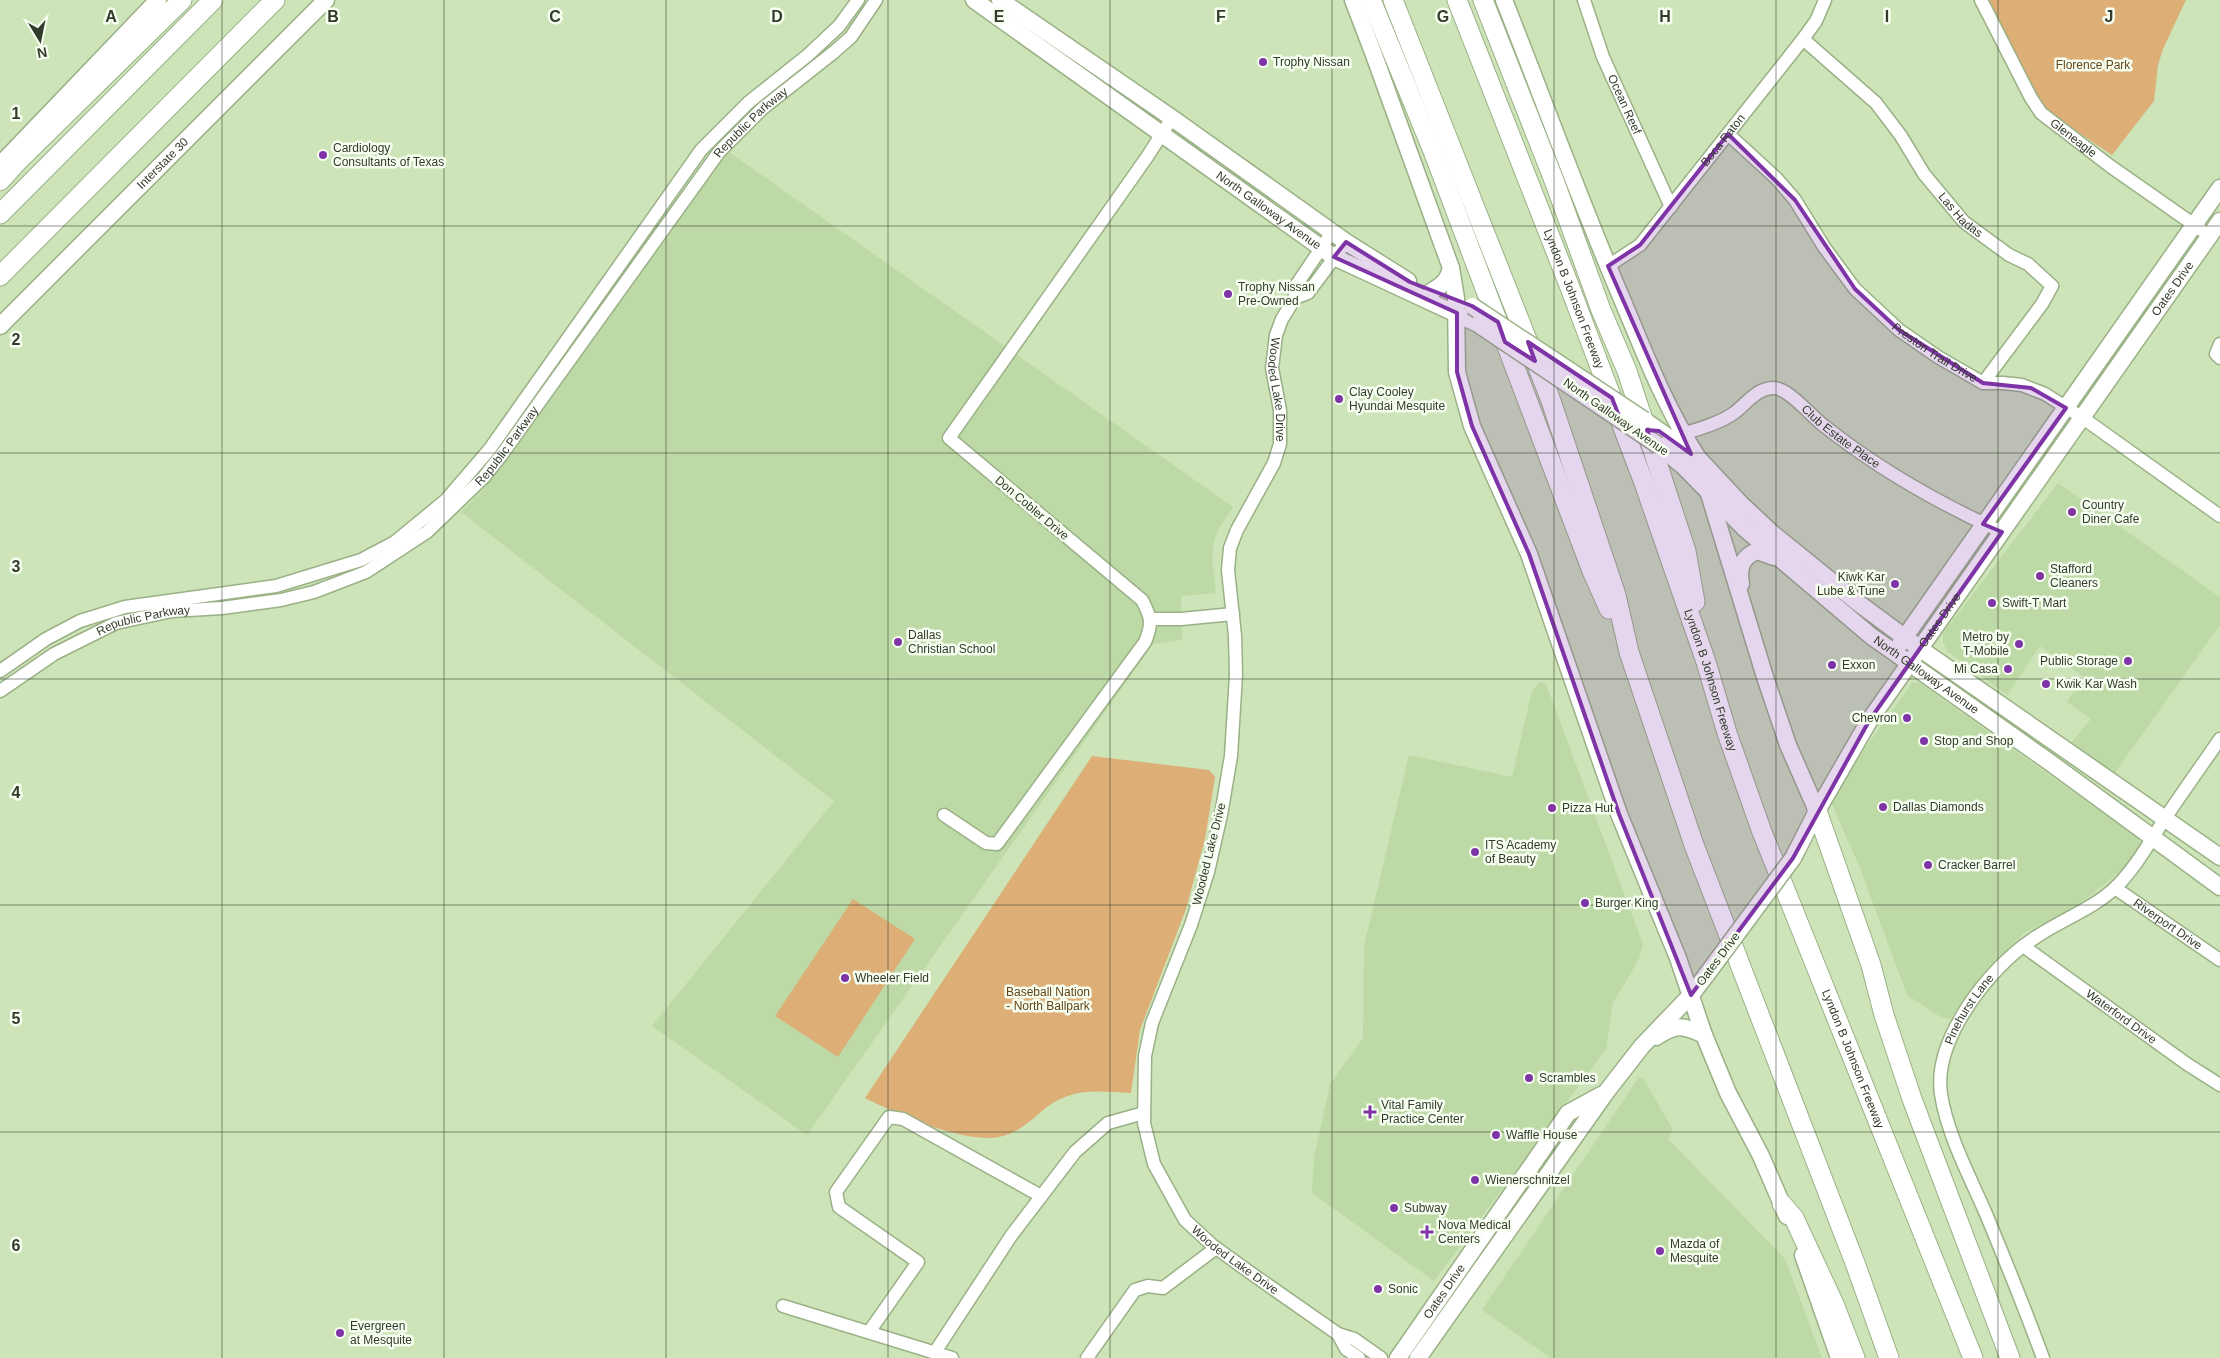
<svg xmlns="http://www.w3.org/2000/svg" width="2220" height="1358" font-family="Arial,sans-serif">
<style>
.built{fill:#bdd9a6}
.green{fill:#ddaf77}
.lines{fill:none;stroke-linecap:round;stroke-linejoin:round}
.minor-casing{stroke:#9ab186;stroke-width:15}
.major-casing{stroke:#9ab186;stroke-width:19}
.highway-casing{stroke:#9ab186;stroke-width:21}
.minor{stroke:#fff;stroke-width:12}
.major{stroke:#fff;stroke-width:16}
.highway{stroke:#fff;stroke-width:19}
.major-bridge-casing{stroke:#9ab186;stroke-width:19;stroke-linecap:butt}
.major-bridge{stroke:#fff;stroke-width:16}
.marked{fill:#7e34a6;fill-opacity:0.2;stroke:#7e34a6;stroke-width:4;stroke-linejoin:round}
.grid{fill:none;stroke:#333c2b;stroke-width:1;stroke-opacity:0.55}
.poi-dot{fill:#7e34a6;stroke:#f7fff1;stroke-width:2}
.labels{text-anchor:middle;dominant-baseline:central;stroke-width:5;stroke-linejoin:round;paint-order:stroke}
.poi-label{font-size:12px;fill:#333c2b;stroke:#f7fff1;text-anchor:start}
.park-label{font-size:12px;fill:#644418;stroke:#f7fff1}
.street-label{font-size:12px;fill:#333c2b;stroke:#f7fff1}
.grid-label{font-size:16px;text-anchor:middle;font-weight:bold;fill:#333c2b;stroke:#f7fff1;stroke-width:5;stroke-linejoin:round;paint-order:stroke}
</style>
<rect width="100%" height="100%" fill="#cce4b8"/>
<g class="built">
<polygon points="726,150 1233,507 1218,530 1214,541 1212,559 1216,593 1181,596 1182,640 1153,644 807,1135 652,1026 834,801 461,512 483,490 513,452"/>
<polygon points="2058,483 2220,597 2220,625 2114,774 2071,743 2091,719 2067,702 2084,677 2040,646 2007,695 1947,651 1943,642 1943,633"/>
<polygon points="1540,682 1546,684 1643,944 1639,959 1613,1003 1606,1049 1434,1281 1312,1193 1314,1158 1330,1084 1363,1038 1364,946 1409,755 1512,777 1532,691"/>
<polygon points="1913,682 1920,683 2139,839 2141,848 2121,871 2078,905 2024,933 1984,972 1950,1019 1939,1016 1907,995 1860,868 1829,798"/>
<polygon points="1639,1077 1643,1078 1673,1130 1668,1139 1785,1259 1822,1358 1551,1358 1482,1310"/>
</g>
<g class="green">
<polygon points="1989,0 2186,0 2163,49 2158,65 2154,101 2112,155 2049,113 2040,102"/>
<path d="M1092,756L1209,770L1215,777L1205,839L1186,909L1140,1030L1131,1093C1096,1091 1069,1087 1041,1112C1029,1122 1018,1132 1003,1136C968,1146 897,1114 865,1098Z"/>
<polygon points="853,899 915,939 838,1057 775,1016"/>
</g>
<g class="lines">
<g class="minor-casing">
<g id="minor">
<path id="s1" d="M1584,0L1603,57L1671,207"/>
<path id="s2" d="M1981,0L2031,98L2041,113L2110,166L2210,236"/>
<path id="s3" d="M1803,39L1876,103L1901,136L1924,174L1964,222L2009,255L2028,264L2052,286L2042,304L1983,383"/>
<path id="s4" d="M1728,134L1776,178L1795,200L1824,247L1855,289L1899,330L1938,357L1983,383H2003L2022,385L2045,394L2083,418L2220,516"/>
<path id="s5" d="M1332,232L1295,287V298L1282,319L1276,335L1272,368L1280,410V444L1274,463L1237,530L1230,548L1228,570L1235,636L1236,675L1231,756L1221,815L1208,872L1191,925L1152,1023L1145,1056L1144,1123L1154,1164L1185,1220L1212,1245L1255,1276L1338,1334L1354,1339L1381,1358"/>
<path id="s6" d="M1608,266L1640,245L1803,39L1816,21L1825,0"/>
<polyline points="1295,298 1308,293 1346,242"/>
<polyline points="2220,344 2216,354 2220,358"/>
<path id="s7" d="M1682,434C1699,429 1720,423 1734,413C1746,404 1756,389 1772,388C1787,386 1811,416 1823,425C1877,468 1938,503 2002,532"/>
<polyline points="1150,619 1181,619 1233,614"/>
<polyline points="0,671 46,639 80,621 125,607 276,586 361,560 395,542 446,500 489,450 701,150 749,102 808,55 839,26 858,0"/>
<path id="s8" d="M0,691L54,654L116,623L172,611L222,608L281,600L314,592L366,572L427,532L484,477L503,453L719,152L763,108L834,52L851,37L876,0"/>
<path d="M944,815L986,843L997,844L1145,642C1153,623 1151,617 1142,600L949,438L1147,157L1172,118"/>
<path id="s9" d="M2115,888L2220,960"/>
<path id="s10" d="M2023,946L2187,1064L2220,1085"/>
<polyline points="783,1306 952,1358"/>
<polyline points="869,1332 918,1262 839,1207 836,1192 889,1117 903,1119 1041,1196"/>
<polyline points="1338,1334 1346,1349 1359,1358"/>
<polyline points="935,1352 1011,1236 1075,1152 1108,1123 1144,1113"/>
<polyline points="1087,1358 1135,1290 1148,1286 1163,1288 1216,1248"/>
<path id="s11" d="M2043,1358C2025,1309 2006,1262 1986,1214C1970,1177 1947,1134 1941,1094C1933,1039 1990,967 2033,939C2060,920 2092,910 2116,887C2137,866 2150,841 2166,817C2184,790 2202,765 2220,739"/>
</g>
</g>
<g class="major-casing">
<g id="major">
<path id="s12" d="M974,0L1334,257L1478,324"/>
<polyline points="1000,0 1172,118 1346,242 1408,281"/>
<polyline points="1353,0 1374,55 1451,268 1456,298 1457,372 1472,426 1529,554 1619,814 1678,958 1704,1035 1728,1093 1761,1156 1787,1216"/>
<path d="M1504,0C1544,101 1581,204 1624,304C1646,357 1667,410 1698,458L1765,677L1788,745L1817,811"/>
<polyline points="0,165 158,0"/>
<path d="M1432,291C1443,285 1448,280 1451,268"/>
<path id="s13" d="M0,326L326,0"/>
<polyline points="1644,420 1698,458 1741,504 1772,533 1857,602 1919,648 2220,857"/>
<path id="s14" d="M1658,445L1683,466L1745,529L1871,636L2048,761L2220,887"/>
<path d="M1741,584C1738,567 1742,557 1757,551L1774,557"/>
<polyline points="1900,644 2220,188"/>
<path id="s15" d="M1793,858L1817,811L1869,721L2220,221"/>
<path d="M1656,1037C1676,1024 1683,1025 1704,1035"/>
<polyline points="1803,1255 1839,1358"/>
<path id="s16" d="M1398,1358L1568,1113L1601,1095"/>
<polyline points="1418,1358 1607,1091 1642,1046 1691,995 1707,974"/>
</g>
</g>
<g class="highway-casing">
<g id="highway">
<polyline points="1371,0 1433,151 1592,571 1609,609"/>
<polyline points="1393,0 1550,398 1616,595 1629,652 1694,845 1855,1263 1889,1358"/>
<path id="s17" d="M1457,0L1569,285L1644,483L1706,662L1727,733L1762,832L1973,1358"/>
<polyline points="1483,0 1555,183 1601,310 1627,371 1686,551 1695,602"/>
<polyline points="0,181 18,161 182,0"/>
<polyline points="0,214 213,0"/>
<polyline points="0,276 275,0"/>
<polyline points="1817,811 1871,965 1884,1015 1912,1099 2010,1358"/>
<polyline points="1782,1204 1794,1218 1834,1304 1855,1358"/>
</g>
</g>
<use href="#minor" class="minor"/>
<use href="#major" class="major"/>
<use href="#highway" class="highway"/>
<g class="major-bridge-casing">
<g id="major-bridge">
<polyline points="1472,306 1644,420"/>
<polyline points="1478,324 1658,445"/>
<polyline points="1707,974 1793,858"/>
</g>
</g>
<use href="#major-bridge" class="major-bridge"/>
</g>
<path class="marked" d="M1728,134L1795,200L1855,289L1899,330L1983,383L2031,388L2066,408L1983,524L2002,532L1869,721L1793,858L1691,995L1619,814L1529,554L1472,426L1457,372V313L1334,257L1346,242L1410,282L1472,306L1498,322L1505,342L1535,361L1528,342L1612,398L1620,419L1650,440L1647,430L1659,431L1691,454L1608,266L1640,245Z"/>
<path class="grid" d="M222,0V1358M444,0V1358M666,0V1358M888,0V1358M1110,0V1358M1332,0V1358M1554,0V1358M1776,0V1358M1998,0V1358M0,226H2220M0,453H2220M0,679H2220M0,905H2220M0,1132H2220"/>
<g class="poi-dot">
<circle cx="1263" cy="62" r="5"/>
<circle cx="323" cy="155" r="5"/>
<circle cx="1228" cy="294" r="5"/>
<circle cx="1339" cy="399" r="5"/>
<circle cx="2072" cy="512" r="5"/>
<circle cx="2040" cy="576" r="5"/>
<circle cx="1895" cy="584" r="5"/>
<circle cx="1992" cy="603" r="5"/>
<circle cx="898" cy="642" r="5"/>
<circle cx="2019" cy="644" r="5"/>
<circle cx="2128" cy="661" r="5"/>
<circle cx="1832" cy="665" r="5"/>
<circle cx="2008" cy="669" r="5"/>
<circle cx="2046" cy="684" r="5"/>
<circle cx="1907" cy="718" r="5"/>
<circle cx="1924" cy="741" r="5"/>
<circle cx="1883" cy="807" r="5"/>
<circle cx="1552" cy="808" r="5"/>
<circle cx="1475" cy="852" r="5"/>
<circle cx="1928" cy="865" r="5"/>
<circle cx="1585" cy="903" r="5"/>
<circle cx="845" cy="978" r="5"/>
<circle cx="1529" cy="1078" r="5"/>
<path d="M1367.5 1104.5h5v5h5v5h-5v5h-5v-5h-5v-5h5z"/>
<circle cx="1496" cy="1135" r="5"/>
<circle cx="1475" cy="1180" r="5"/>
<circle cx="1394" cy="1208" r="5"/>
<path d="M1424.5 1224.5h5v5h5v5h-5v5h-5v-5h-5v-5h5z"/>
<circle cx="1660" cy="1251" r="5"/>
<circle cx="1378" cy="1289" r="5"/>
<circle cx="340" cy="1333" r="5"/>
</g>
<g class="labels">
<g class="poi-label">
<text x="1273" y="62">Trophy Nissan</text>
<text x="333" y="148">Cardiology<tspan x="333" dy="14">Consultants of Texas</tspan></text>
<text x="1238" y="287">Trophy Nissan<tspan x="1238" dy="14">Pre-Owned</tspan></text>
<text x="1349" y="392">Clay Cooley<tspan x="1349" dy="14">Hyundai Mesquite</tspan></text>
<text x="2082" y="505">Country<tspan x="2082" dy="14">Diner Cafe</tspan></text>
<text x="2050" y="569">Stafford<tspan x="2050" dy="14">Cleaners</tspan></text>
<text x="1885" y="577" text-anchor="end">Kiwk Kar<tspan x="1885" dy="14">Lube &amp; Tune</tspan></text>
<text x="2002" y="603">Swift-T Mart</text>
<text x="908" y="635">Dallas<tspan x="908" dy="14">Christian School</tspan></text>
<text x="2009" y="637" text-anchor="end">Metro by<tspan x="2009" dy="14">T-Mobile</tspan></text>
<text x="2118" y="661" text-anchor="end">Public Storage</text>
<text x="1842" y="665">Exxon</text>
<text x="1998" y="669" text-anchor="end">Mi Casa</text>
<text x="2056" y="684">Kwik Kar Wash</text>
<text x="1897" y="718" text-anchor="end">Chevron</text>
<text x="1934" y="741">Stop and Shop</text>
<text x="1893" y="807">Dallas Diamonds</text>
<text x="1562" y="808">Pizza Hut</text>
<text x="1485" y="845">ITS Academy<tspan x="1485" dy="14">of Beauty</tspan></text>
<text x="1938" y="865">Cracker Barrel</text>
<text x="1595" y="903">Burger King</text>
<text x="855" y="978">Wheeler Field</text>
<text x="1539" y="1078">Scrambles</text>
<text x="1381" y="1105">Vital Family<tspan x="1381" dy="14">Practice Center</tspan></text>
<text x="1506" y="1135">Waffle House</text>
<text x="1485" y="1180">Wienerschnitzel</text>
<text x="1404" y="1208">Subway</text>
<text x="1438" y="1225">Nova Medical<tspan x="1438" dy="14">Centers</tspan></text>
<text x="1670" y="1244">Mazda of<tspan x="1670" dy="14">Mesquite</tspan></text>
<text x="1388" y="1289">Sonic</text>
<text x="350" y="1326">Evergreen<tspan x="350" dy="14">at Mesquite</tspan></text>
</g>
<g class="park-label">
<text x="2093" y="65">Florence Park</text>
<text x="1048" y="992">Baseball Nation<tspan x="1048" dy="14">- North Ballpark</tspan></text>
</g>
<g class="street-label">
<text stroke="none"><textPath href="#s1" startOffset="112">Ocean Reef</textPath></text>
<text stroke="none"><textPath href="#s8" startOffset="988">Republic Parkway</textPath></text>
<text stroke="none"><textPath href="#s2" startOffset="169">Gleneagle</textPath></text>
<text stroke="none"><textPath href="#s6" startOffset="172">Boca Raton</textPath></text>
<text stroke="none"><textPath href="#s13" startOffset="230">Interstate 30</textPath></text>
<text stroke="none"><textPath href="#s12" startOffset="362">North Galloway Avenue</textPath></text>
<text stroke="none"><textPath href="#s3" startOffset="238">Las Hadas</textPath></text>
<text stroke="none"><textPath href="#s15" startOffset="685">Oates Drive</textPath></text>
<text stroke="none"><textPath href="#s17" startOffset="321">Lyndon B Johnson Freeway</textPath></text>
<text stroke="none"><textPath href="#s4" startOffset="304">Preston Trail Drive</textPath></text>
<text stroke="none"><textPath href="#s5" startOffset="174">Wooded Lake Drive</textPath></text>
<text transform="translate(1616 417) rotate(35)">North Galloway Avenue</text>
<text stroke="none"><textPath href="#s7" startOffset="188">Club Estate Place</textPath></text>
<text stroke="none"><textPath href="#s8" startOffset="582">Republic Parkway</textPath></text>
<text transform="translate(1032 508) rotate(40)">Don Cobler Drive</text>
<text stroke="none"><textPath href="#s15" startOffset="280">Oates Drive</textPath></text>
<text stroke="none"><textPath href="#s8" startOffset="162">Republic Parkway</textPath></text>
<text stroke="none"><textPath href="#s14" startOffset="354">North Galloway Avenue</textPath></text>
<text stroke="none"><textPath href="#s17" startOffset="726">Lyndon B Johnson Freeway</textPath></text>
<text transform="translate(1209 854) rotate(-76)">Wooded Lake Drive</text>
<text stroke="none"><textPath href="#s9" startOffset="64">Riverport Drive</textPath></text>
<text transform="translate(1718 959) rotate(-53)">Oates Drive</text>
<text stroke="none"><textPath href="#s11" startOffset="375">Pinehurst Lane</textPath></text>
<text stroke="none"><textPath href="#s10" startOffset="121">Waterford Drive</textPath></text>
<text stroke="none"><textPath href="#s17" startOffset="1131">Lyndon B Johnson Freeway</textPath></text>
<text stroke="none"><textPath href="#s5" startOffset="1104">Wooded Lake Drive</textPath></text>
<text stroke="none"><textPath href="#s16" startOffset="81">Oates Drive</textPath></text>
</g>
</g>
<g class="grid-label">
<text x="111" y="22">A</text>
<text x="333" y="22">B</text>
<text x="555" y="22">C</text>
<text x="777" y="22">D</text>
<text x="999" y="22">E</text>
<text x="1221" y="22">F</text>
<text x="1443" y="22">G</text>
<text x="1665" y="22">H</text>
<text x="1887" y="22">I</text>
<text x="2109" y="22">J</text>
<text x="16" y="119">1</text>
<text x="16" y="345">2</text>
<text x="16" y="572">3</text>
<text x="16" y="798">4</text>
<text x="16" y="1024">5</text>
<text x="16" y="1251">6</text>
</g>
<g transform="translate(40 40) rotate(170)" stroke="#f7fff1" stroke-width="4" paint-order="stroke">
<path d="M0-4L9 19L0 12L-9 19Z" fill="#333c2b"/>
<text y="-8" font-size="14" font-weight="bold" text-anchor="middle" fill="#333c2b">N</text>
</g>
</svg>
